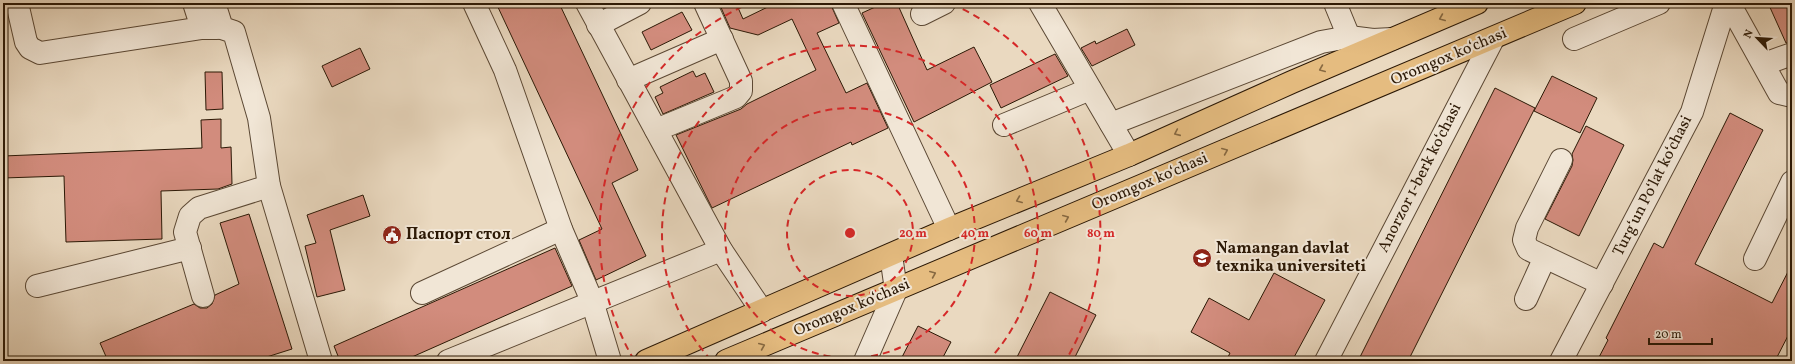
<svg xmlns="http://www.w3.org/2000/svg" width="1795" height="364" font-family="Vollkorn,serif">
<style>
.building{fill:#d28c7d;stroke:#2b1805}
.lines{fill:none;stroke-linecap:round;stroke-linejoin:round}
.minor-casing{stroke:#5b4834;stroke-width:24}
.major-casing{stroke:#2b1805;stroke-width:24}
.minor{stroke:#f1e6d6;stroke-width:22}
.major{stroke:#e5bc80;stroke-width:22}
.oneway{stroke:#886a42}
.ring{fill:none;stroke:#d62828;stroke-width:2;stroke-dasharray:7 5}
.labels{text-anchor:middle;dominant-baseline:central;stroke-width:4;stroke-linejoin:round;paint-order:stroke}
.street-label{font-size:16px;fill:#2b1805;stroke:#f1e6d6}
.poi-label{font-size:16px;font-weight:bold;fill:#2b1805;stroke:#f1e6d6;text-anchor:start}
.centre{fill:#d62828;stroke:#f1e6d6;stroke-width:2}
.ring-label{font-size:12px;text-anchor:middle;font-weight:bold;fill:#d62828;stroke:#f1e6d6;stroke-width:4;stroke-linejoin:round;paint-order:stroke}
</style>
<rect width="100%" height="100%" fill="#ead9c0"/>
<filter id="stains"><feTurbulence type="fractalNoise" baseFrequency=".005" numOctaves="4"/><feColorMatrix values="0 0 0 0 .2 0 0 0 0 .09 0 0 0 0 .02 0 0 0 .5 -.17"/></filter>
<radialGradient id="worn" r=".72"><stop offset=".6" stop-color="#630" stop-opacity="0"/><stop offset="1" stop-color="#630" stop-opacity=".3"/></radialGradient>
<g class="building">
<polygon points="496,3 559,3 638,170 612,183 646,256 596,280 579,240 602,229"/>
<polygon points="719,3 736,3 743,19 776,3 830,3 839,23 817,33 846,93 867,83 888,128 852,145 851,142 712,208 676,135 741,109 747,104 816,70 792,19 758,35 730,28"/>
<polygon points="884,3 897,3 927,70 974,47 992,82 914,122 862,13"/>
<polygon points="1768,3 1792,3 1792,42 1786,43"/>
<polygon points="682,12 692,30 651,50 642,32"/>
<polygon points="1127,29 1135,45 1092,66 1081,48 1095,41 1096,44"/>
<polygon points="360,48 370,69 332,87 322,66"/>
<polygon points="1055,54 1068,76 1001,108 990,85"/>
<polygon points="693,71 696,77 705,73 714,92 663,114 655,97 663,93 660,87"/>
<polygon points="205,72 222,72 223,109 206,110"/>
<polygon points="1552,76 1597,98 1580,133 1534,111"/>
<polygon points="1495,88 1535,108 1408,361 1358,361"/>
<polygon points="1730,113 1763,130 1695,264 1772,303 1792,264 1792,328 1775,361 1597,361 1608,340 1606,338 1654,243 1663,248"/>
<polygon points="221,119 221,148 231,147 232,184 218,189 161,191 162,239 66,242 64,176 3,178 3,156 202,148 201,120"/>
<polygon points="1586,126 1624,145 1579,236 1545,219 1572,166 1573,160 1572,154"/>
<polygon points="363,195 370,216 330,230 345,290 317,297 305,246 316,243 307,215"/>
<polygon points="249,214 292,349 254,361 108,361 100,343 194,304 200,308 207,308 212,304 215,295 239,284 220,223"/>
<polygon points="555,248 572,286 403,361 340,361 334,346"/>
<polygon points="1274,273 1325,300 1292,361 1226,361 1230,353 1191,332 1209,298 1249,320"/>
<polygon points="1050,292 1096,315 1073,361 1015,361"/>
<polygon points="918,326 951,342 941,361 900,361"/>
</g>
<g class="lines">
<g class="minor-casing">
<g id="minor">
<polyline points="17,3 26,42 30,48 40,53 202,28"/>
<polyline points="194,3 202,28 217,28"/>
<polyline points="214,3 222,28 234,32 259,118 269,186 321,361"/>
<polyline points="474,3 505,70 561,229 592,301 610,361"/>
<polyline points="587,3 721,250 762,311"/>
<polyline points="843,3 949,229"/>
<polyline points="1040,3 1129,155"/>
<polyline points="1335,3 1349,37"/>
<polyline points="1729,3 1779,93 1792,96"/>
<polyline points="922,14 944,3"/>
<polyline points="598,25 640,3"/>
<polyline points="1574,39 1659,3"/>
<polyline points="1764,64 1792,54"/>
<polyline points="628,80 722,39"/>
<polyline points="1111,124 1321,42 1349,37 1373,40 1392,39"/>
<polyline points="1004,125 1090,89"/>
<polyline points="656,130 736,97 741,91 741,81 705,3"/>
<polyline points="1561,160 1527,228 1524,240 1528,249 1602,284"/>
<polyline points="1755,259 1792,182"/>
<polyline points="37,286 190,248"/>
<polyline points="422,293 561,229"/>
<polyline points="203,296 185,232 190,216 199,208 269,186"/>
<polyline points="1526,299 1545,257"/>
<polyline points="448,361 721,250"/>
<polyline points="865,361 896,290 891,255"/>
<polyline points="1326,361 1493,39"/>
<polyline points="1561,361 1692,112 1726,3"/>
</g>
</g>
<g class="major-casing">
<g id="major">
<polyline points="646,361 949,229 1129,155 1292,82 1477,3"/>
<polyline points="726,361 1575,3"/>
</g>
</g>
<use href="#minor" class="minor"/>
<use href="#major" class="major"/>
</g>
<defs><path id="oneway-chevron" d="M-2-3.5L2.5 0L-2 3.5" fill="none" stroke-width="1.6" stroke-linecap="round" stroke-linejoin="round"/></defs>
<g class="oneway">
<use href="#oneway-chevron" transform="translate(1442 18) rotate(157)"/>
<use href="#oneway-chevron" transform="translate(1322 69) rotate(157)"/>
<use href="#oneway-chevron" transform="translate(1177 133) rotate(156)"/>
<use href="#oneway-chevron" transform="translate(1225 151) rotate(-23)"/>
<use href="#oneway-chevron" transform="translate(1019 200) rotate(158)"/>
<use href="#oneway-chevron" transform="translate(1066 218) rotate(-23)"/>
<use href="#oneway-chevron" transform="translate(933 274) rotate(-23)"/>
<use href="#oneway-chevron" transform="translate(762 346) rotate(-23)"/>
</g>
<g class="ring">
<circle cx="850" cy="233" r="63"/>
<circle cx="850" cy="233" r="125"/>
<path d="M711 360A188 188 0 1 1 989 360"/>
<path d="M634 360A251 251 0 0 1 748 4M952 4A251 251 0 0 1 1066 360"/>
</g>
<defs>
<g id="civic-disc" transform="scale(1)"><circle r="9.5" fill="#8f2418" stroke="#f1e6d6"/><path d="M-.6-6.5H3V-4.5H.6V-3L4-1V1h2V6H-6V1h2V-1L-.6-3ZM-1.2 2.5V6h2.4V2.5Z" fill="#fff"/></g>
<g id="university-disc" transform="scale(1)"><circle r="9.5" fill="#8f2418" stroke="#f1e6d6"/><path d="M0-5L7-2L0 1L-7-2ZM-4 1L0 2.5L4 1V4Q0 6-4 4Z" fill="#fff"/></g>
</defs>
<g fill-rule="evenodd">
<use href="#civic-disc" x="392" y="235"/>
<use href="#university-disc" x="1202" y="258"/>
</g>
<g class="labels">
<g class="street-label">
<text transform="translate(1449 57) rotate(-23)">Oromgox ko‘chasi</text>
<text transform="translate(1420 178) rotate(-63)">Anorzor 1-berk koʻchasi</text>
<text transform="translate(1150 182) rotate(-23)">Oromgox ko‘chasi</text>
<text transform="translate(1653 186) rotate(-63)">Turgʻun Poʻlat koʻchasi</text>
<text transform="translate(852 308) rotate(-23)">Oromgox ko‘chasi</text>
</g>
<g class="poi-label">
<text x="406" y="235">Паспорт стол</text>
<text x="1216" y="249">Namangan davlat<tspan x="1216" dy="18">texnika universiteti</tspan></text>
</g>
</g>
<circle cx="850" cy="233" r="6" class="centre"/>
<g class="ring-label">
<text x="913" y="237">20 m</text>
<text x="975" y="237">40 m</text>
<text x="1038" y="237">60 m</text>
<text x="1101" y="237">80 m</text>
</g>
<rect width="1795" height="364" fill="none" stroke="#ead9c0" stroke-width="16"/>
<rect x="4" y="4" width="1787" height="356" fill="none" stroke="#2b1805" stroke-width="2"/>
<rect x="8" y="8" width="1779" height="348" fill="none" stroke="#2b1805"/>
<g transform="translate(1757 38) rotate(295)" stroke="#f1e6d6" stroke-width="3" paint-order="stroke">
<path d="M0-3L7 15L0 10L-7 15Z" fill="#2b1805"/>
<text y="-6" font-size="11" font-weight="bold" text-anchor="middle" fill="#2b1805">N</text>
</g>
<path d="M1649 338v6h63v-6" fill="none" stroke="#2b1805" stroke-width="2"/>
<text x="1655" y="338" font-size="12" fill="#2b1805" stroke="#f1e6d6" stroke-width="3" paint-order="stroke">20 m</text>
<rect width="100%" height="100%" filter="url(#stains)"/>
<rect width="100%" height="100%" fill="url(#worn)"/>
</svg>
